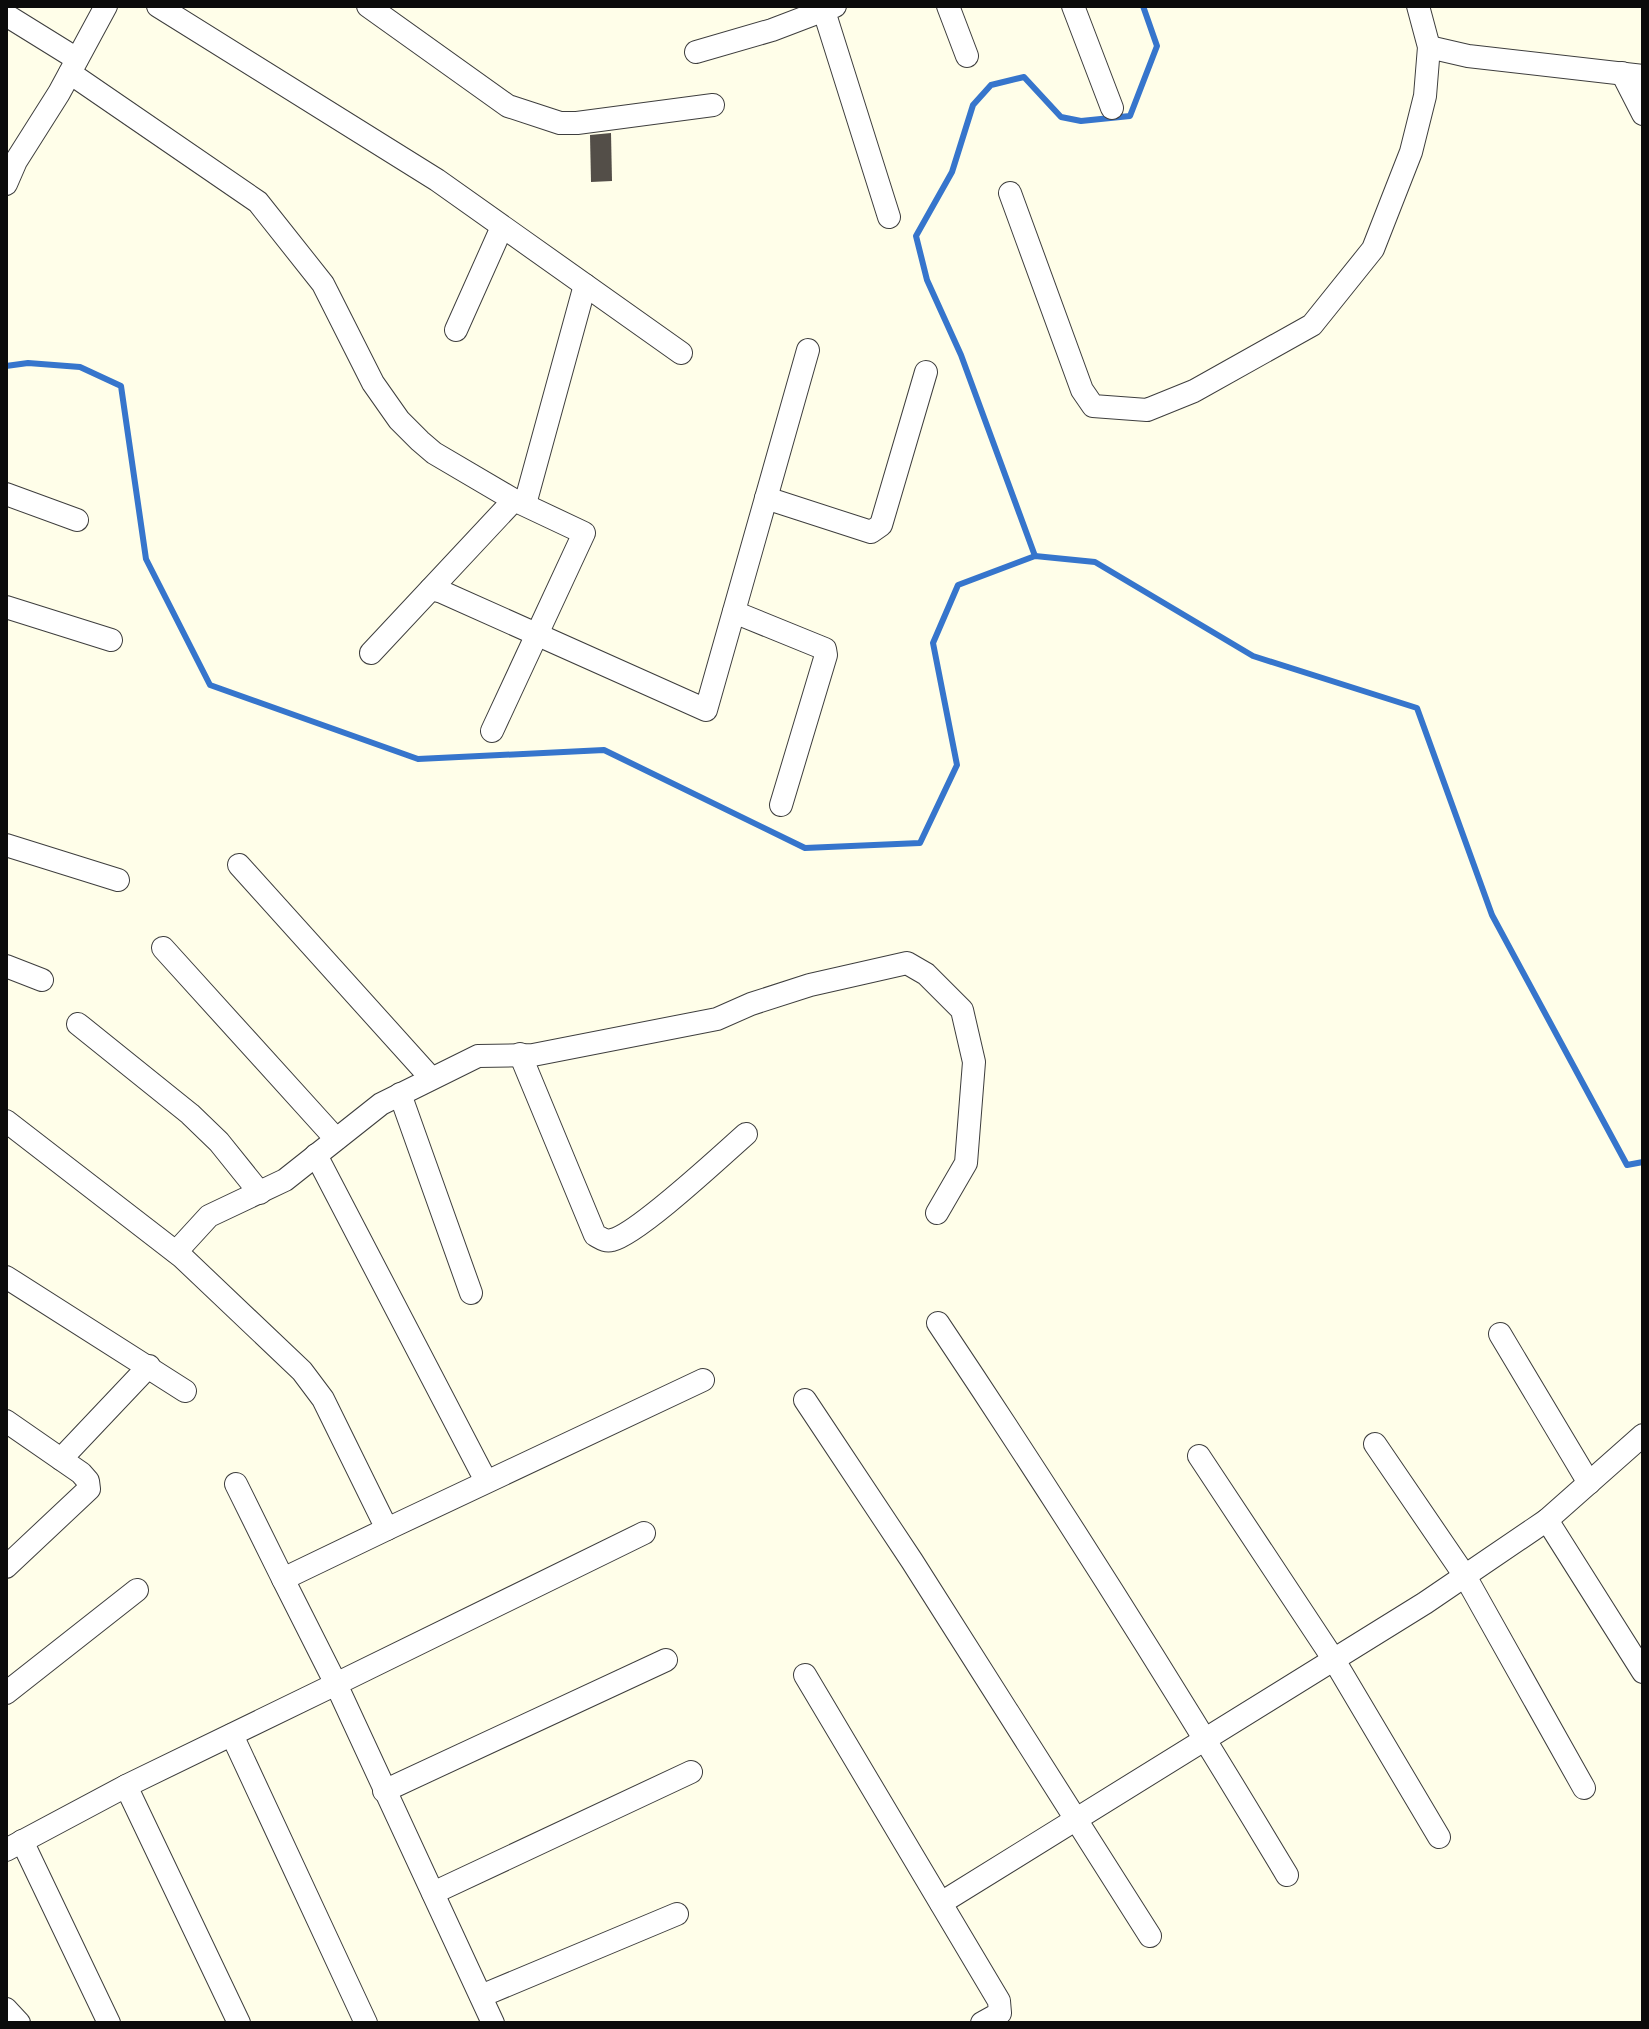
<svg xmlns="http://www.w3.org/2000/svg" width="1649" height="2029" font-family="Merriweather,serif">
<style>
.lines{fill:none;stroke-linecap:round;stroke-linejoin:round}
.stream{stroke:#3675cc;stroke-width:6}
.building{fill:#534e48}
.minor-casing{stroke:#3e3e3e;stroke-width:24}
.minor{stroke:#fff;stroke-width:22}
</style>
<rect width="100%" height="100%" fill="#fffee9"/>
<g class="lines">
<g class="stream">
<polyline points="6,366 28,363 80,367 121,386 146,559 210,685 418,759 604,750 805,848 920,843 957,765 933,643 958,585 1035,556 1095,562 1253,656 1417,708 1492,915 1627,1165 1643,1162"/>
<polyline points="1035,556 961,355 927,280 916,236 952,172 973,105 991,85 1024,77 1061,117 1081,121 1130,116 1157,46 1143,6"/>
</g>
</g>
<polygon class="building" points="611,133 612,181 591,182 590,135"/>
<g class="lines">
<g class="minor-casing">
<g id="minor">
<polyline points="158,6 437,180 681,353"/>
<polyline points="368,6 508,106 560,123 577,123 713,105"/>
<polyline points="948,6 967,56"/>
<polyline points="1073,6 1112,108"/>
<polyline points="824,11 889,217"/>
<polyline points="6,15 77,59"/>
<polyline points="1429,47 1468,56 1643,76"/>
<polyline points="696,52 772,30 835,6"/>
<polyline points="70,73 258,202 323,284 373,383 399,420 420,441 434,453 514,500 584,533 492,731"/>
<polyline points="1622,73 1643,114"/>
<polyline points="6,184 16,161 59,93 106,6"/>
<polyline points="1010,193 1082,390 1093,406 1147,410 1194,391 1312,325 1373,249 1411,152 1425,96 1429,47 1418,6"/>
<polyline points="456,330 502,227"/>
<polyline points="6,494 77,520"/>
<polyline points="766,498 871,532 881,525 926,372"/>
<polyline points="525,504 585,285"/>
<polyline points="431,589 442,592 706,710 808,350"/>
<polyline points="6,607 111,640"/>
<polyline points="734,612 825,649 826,655 781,805"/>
<polyline points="371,653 514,500"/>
<polyline points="6,845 118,880"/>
<polyline points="239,865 431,1078"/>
<polyline points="163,948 336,1139"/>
<polyline points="6,966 42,980"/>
<polyline points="78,1024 190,1114 219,1142 260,1193"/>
<path d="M520,1054L595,1235C601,1238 605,1242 612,1240C638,1234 721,1156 746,1134"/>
<polyline points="400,1094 471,1293"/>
<polyline points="6,1121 182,1257 302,1371 323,1399 387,1529 283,1579 336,1684 126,1786 6,1850"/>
<polyline points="316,1155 486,1481"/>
<polyline points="176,1252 209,1216 285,1180 381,1104 478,1056 533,1055 717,1019 751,1004 810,985 907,963 926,974 962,1010 974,1062 966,1163 937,1213"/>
<polyline points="6,1277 185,1391"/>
<path d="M938,1323C1059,1504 1175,1688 1287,1875"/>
<polyline points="1500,1334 1589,1483"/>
<polyline points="805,1400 912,1561 1150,1936"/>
<polyline points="6,1421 81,1473 88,1481 89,1489 6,1567"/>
<polyline points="1375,1444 1465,1576 1584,1788"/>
<polyline points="1199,1456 1334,1660 1439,1837"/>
<polyline points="61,1459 149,1366"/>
<polyline points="236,1484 283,1579"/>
<polyline points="1547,1520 1643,1672"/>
<polyline points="387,1529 703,1380"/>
<polyline points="805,1675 999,2001 1000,2013 982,2023"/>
<polyline points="6,1693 137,1590"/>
<polyline points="232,1735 366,2023"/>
<polyline points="126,1786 239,2023"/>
<polyline points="384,1791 666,1660"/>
<polyline points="22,1841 109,2023"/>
<polyline points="433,1893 691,1772"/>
<polyline points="941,1903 1425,1603 1547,1520 1643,1435"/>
<polyline points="481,1996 677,1914"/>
<polyline points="6,2009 19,2023"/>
<polyline points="493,2023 336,1684 644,1533"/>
</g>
</g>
<use href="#minor" class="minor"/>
</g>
<rect width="1649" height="2029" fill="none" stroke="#0b0b0b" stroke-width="16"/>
</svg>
